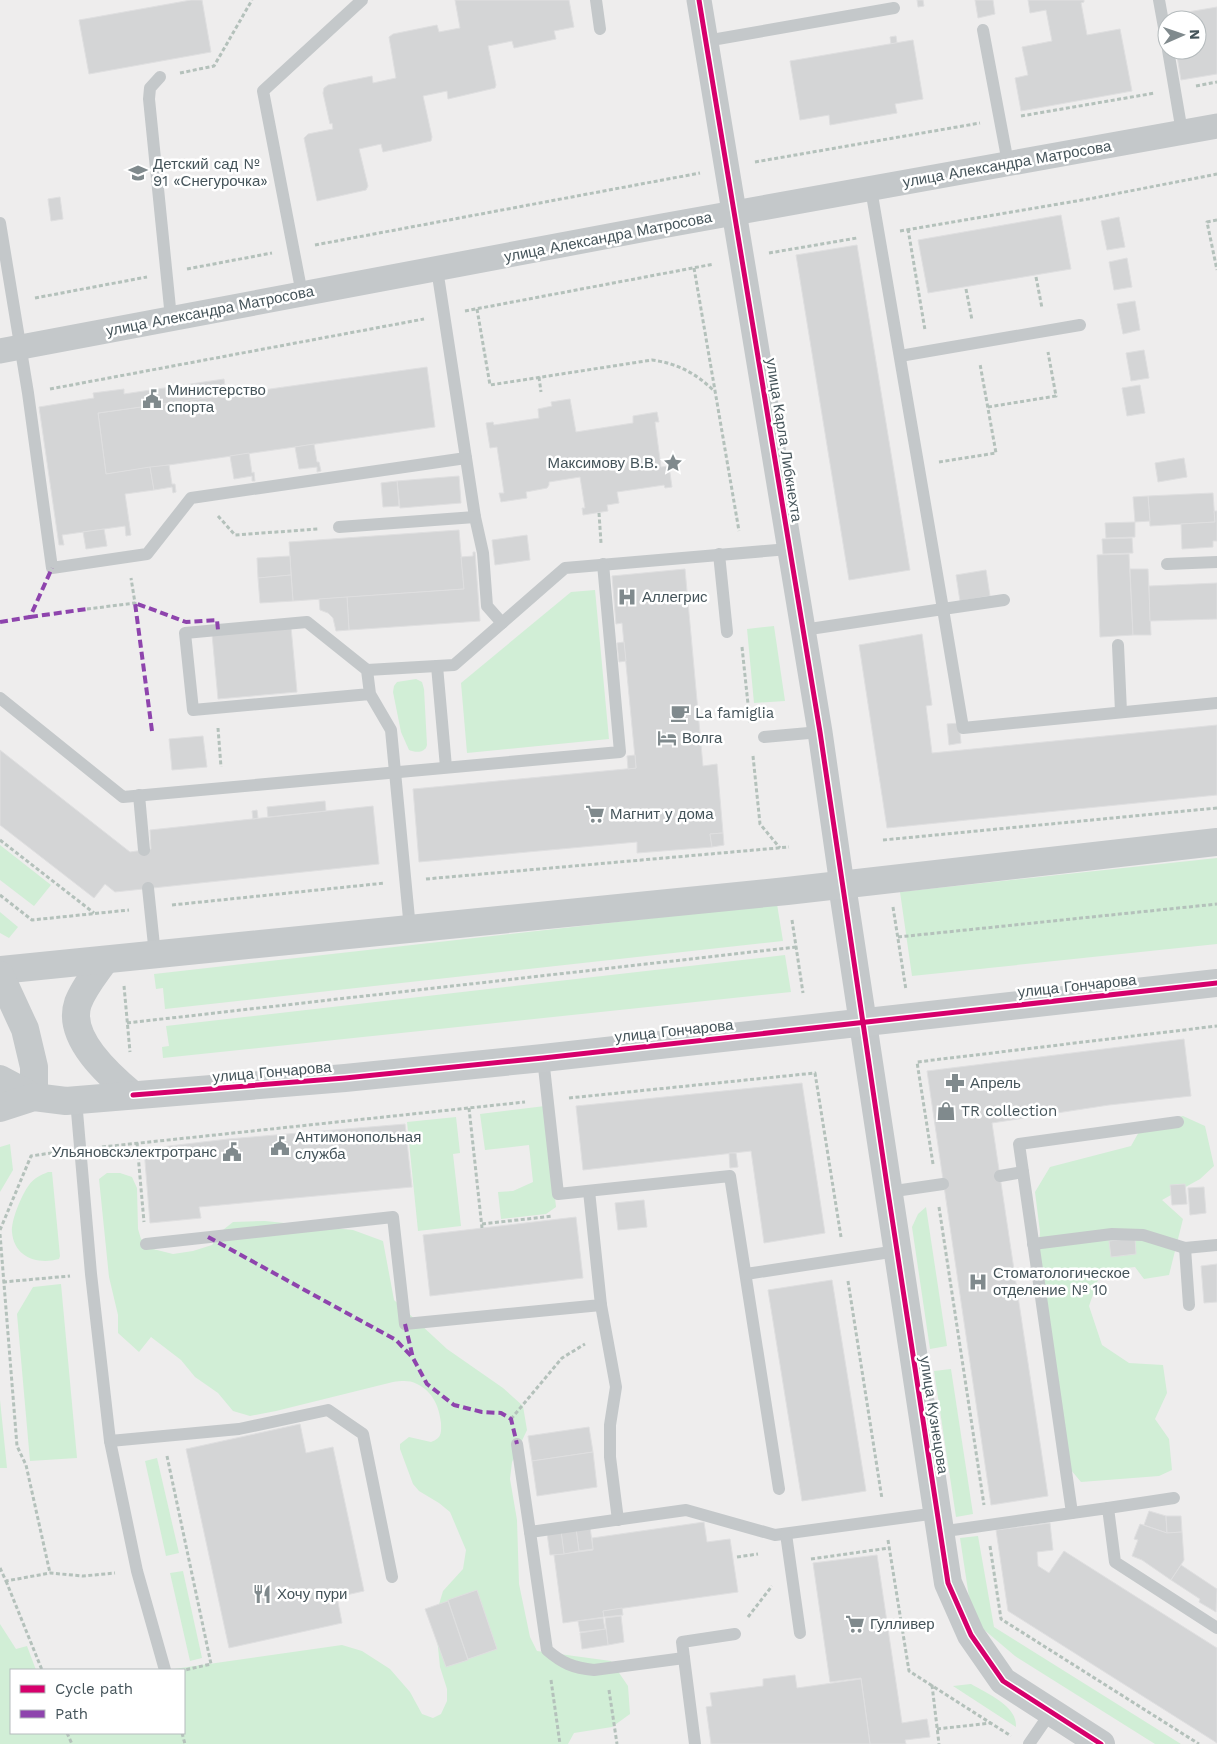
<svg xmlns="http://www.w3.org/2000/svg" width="1217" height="1744" font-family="'Work Sans',sans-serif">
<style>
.green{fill:#d1eed6}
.building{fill:#d4d5d6;stroke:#dfdfe0}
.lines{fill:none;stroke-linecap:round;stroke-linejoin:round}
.path{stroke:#b4c1bb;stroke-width:3;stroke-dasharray:4 2.5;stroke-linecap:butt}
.service{stroke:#c4c8ca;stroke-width:12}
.minor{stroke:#c4c8ca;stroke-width:25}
.tertiary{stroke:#c4c8ca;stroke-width:28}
.secondary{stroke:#c5c9cb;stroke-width:28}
.quiet{stroke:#8e44ad;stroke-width:4;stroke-dasharray:8 4;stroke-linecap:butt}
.cycleway-casing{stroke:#fff;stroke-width:8}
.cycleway{stroke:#d6006c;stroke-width:5}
.labels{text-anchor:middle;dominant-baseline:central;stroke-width:5;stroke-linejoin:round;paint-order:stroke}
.poi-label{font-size:15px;fill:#45545a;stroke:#fff;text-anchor:start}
.street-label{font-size:15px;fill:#45545a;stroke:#fff}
</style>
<rect width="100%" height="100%" fill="#eeeded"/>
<g class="green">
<polygon points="595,590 609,739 467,753 461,683 571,592"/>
<polygon points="774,626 785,701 754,703 747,629"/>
<path d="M416,679L422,682L424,689L427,745C425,753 416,753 409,750L401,732L393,692L394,686L397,682Z"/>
<polygon points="0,845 51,885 34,906 0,880"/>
<polygon points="1217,858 1217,944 912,976 900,892"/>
<polygon points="777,904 783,941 165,1009 163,988 156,989 154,974"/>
<polygon points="0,912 18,927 9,938 0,933"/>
<polygon points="785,955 791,992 163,1058 162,1047 169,1046 166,1026"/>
<polygon points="545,1106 556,1207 546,1214 501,1219 498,1192 513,1191 533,1182 529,1145 485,1150 480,1114"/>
<polygon points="1183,1116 1205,1126 1214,1166 1200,1179 1162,1200 1183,1219 1169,1275 1144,1279 1135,1267 1101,1271 1089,1306 1102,1345 1129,1363 1163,1365 1167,1393 1155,1419 1169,1439 1172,1470 1159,1476 1081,1482 1071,1470 1038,1257 1040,1232 1035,1192 1050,1167 1131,1146 1144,1123"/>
<polygon points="456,1117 460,1153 453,1154 461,1226 418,1231 407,1122"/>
<polygon points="10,1144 13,1170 0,1192 0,1147"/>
<path d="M48,1172H52L60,1256L59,1259C37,1265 14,1257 12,1232C11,1220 22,1194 29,1185C34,1178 41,1175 48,1172Z"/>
<path d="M107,1173H120L132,1177L137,1188L138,1229L141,1239L153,1249L173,1254L193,1251L212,1245L223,1230L233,1222L265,1221L353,1230L383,1241L394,1300L447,1349L503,1388L523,1406L527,1430L512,1462L510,1479L517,1520L519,1584L530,1637L537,1651L611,1661L628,1686L630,1714L612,1727L574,1733L568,1744H0V1624L16,1649L27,1646L36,1670H11V1733H184V1670H167L342,1645L362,1651L390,1669L410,1692L422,1714L433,1718L441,1714L447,1701V1689L440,1667L435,1618L443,1591L463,1569L466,1550L450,1512L439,1503L419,1491L413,1484L400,1449V1444L409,1437L431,1442C433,1441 436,1440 438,1438C442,1434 441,1428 441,1423C439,1406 433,1392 417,1384C409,1380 402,1381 393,1382L276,1411L250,1416L233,1411L218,1393L195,1377L181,1360L151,1337L139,1352L118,1333V1315L109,1277L99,1179Z"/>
<polygon points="926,1207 947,1346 930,1349 912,1227 918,1214"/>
<polygon points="61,1284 77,1458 30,1461 17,1314 33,1287"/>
<polygon points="951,1369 973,1514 956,1517 934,1371"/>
<polygon points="0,1400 7,1468 0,1468"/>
<polygon points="157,1458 179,1553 166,1556 145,1461"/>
<polygon points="978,1536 994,1627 1181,1744 1155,1744 1015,1656 982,1628 969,1597 960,1538"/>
<polygon points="183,1571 202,1658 190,1661 170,1573"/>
<path d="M971,1684C986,1693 1018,1706 1016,1727L953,1686Z"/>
</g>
<g class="building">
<polygon points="191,0 202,0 211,52 89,74 79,20"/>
<polygon points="455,0 569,0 574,27 554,31 556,39 514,48 512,41 488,46 496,85 495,88 448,99 447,91 423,96 432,137 431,141 383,152 381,144 359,149 368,186 366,190 317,201 304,138 308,134 333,129 332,123 330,124 323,93 324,88 328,85 372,76 373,83 396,78 389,37 393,34 437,25 439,32 460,28"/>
<polygon points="917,0 923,0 924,6 918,7"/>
<polygon points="975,0 993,0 995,14 978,18"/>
<polygon points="1028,0 1084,0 1084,2 1081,3 1087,35 1120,29 1132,91 1021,111 1015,78 1028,75 1022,47 1052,41 1046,10 1030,13"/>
<polygon points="1217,7 1217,74 1181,80 1176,50 1197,50 1197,20 1170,20 1170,15"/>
<polygon points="896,36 897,43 891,44 890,37"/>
<polygon points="913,40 923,99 895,104 897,113 830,125 829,115 800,120 790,61"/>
<polygon points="60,197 63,219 51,221 48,199"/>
<polygon points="1061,215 1071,269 928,293 918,240"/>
<polygon points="1119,217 1125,247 1107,250 1101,221"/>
<polygon points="857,245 910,570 849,580 796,255"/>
<polygon points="1127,258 1132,287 1114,290 1109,262"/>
<polygon points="1135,301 1140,330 1123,334 1117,304"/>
<polygon points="1144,350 1149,378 1131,381 1126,353"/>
<polygon points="427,367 435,427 106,474 98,413"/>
<polygon points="224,379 226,395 98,413 106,474 150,467 154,490 125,494 131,535 126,536 125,526 62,535 64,545 59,545 39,407 94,398 93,393 124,389 124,394"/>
<polygon points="1140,385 1145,413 1127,416 1122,388"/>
<polygon points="570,399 576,432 633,423 633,416 657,412 659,422 655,422 661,467 669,466 672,487 665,488 664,485 617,492 619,503 607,505 608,511 583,515 582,508 585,508 580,477 549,482 549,485 547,488 526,492 527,498 501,502 499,493 504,493 497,447 490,448 486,423 493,422 494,425 539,418 538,409 552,406 551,402"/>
<polygon points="314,444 317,462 319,462 321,471 317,472 317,467 299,469 295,447"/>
<polygon points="249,453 252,473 254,472 255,481 252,481 252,476 234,479 230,456"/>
<polygon points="1184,458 1187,477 1158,482 1155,463"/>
<polygon points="169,465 172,484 175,484 176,492 173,493 172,487 154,490 150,467"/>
<polygon points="459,476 461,503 400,508 397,481"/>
<polygon points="397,481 399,506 383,507 381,483"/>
<polygon points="1213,493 1215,522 1150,526 1148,496"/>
<polygon points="1148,496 1150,521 1135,522 1133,497"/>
<polygon points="1214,511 1217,511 1217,541 1213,541 1213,547 1182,549 1181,524 1215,522"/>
<polygon points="1135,522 1135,537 1106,538 1105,523"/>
<polygon points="104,529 107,546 86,549 83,532"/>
<polygon points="459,530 464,589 293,601 289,542"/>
<polygon points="527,535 530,560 495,565 492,540"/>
<polygon points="1132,538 1133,553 1103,554 1102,539"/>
<polygon points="473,552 475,552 480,621 349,630 347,597 464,589 461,557 473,556"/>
<polygon points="1129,554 1133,635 1100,637 1097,555"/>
<polygon points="290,556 291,575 258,578 257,558"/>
<polygon points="685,569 703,766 717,764 723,833 710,834 712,847 637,853 637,842 419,862 413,789 636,768 622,623 616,624 612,576"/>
<polygon points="1130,569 1148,569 1151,635 1133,635"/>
<polygon points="986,570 990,596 960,601 956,575"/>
<polygon points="291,575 293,601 260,603 258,578"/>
<polygon points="1217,583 1217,619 1150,621 1149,586"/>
<polygon points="347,597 349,630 336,631 333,618 328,613 320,610 319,599"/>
<polygon points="291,627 297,692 218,699 212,634"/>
<polygon points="922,634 932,705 926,706 932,753 1217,725 1217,795 887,828 859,645"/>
<polygon points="624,642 626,661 619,662 617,643"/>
<polygon points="959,723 961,743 949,745 947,724"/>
<polygon points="203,736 207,767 172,770 169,739"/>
<polygon points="0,750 130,852 151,849 150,830 373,806 379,864 115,892 105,884 94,898 0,825"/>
<polygon points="635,755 636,768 628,769 627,756"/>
<polygon points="325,801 326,811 268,817 267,807"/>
<polygon points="257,810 258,818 253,819 252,811"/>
<polygon points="723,833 724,845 712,847 710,834"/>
<polygon points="1184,1039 1191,1096 1109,1105 992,1123 1048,1496 991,1505 927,1071"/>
<polygon points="802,1083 825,1233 764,1243 751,1151 583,1170 576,1106"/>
<polygon points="405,1124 412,1187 199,1207 201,1218 150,1223 144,1149 228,1139"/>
<polygon points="729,1153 736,1153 738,1167 730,1168"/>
<polygon points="1185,1184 1187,1204 1172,1205 1170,1185"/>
<polygon points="1204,1187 1206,1213 1190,1215 1188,1188"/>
<polygon points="644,1200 647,1227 618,1230 615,1203"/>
<polygon points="576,1217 583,1278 430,1296 423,1235"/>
<polygon points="1135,1238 1136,1254 1111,1257 1109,1241"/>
<polygon points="1217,1264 1217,1302 1204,1303 1201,1266"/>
<polygon points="832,1280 866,1491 802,1501 768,1290"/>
<polygon points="300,1424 306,1453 333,1447 364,1591 337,1597 342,1623 229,1648 186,1449"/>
<polygon points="589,1427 593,1452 532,1461 528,1436"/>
<polygon points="593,1452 597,1487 537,1496 532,1461"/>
<polygon points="1149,1511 1166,1516 1167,1533 1144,1525"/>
<polygon points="1166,1516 1181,1516 1182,1532 1167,1533"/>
<polygon points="704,1522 707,1542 730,1539 738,1592 603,1611 604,1617 563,1623 554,1555 593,1550 592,1538"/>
<polygon points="1050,1523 1053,1550 1037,1552 1038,1566 1049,1573 1064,1551 1217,1648 1217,1743 1008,1611 996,1530"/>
<polygon points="1140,1524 1167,1533 1182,1532 1184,1560 1171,1580 1142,1560 1132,1556 1138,1540 1134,1539"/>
<polygon points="590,1527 593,1549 579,1551 576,1529"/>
<polygon points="576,1529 579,1551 564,1554 561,1531"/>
<polygon points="561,1531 564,1554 550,1555 547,1533"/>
<polygon points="877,1555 902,1723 927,1719 930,1737 905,1740 906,1744 870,1744 861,1678 830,1682 813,1563"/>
<polygon points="1181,1565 1217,1589 1216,1612 1199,1602 1200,1599 1171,1580"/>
<polygon points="477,1590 497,1649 468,1659 448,1600"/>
<polygon points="448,1601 468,1660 446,1667 425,1609"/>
<polygon points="622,1608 623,1615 604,1617 603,1611"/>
<polygon points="621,1616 624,1642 608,1645 605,1618"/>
<polygon points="603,1618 605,1629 580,1632 578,1621"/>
<polygon points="606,1629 608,1645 582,1649 580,1633"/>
<polygon points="795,1675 797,1688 861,1679 870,1744 711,1744 706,1707 712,1706 710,1693 763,1686 763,1679"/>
</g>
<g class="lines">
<g class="path">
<polyline points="180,73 214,66 252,0"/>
<polyline points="1196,86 1217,82"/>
<polyline points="1021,116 1155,93"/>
<polyline points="755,162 980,123"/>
<polyline points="1217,220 1207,222 1217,270"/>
<polyline points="908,229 925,330"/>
<polyline points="900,231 1094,198 1217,174"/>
<polyline points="315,245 700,173"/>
<polyline points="769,253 857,238"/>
<polyline points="694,268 739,531"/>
<polyline points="187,269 272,253"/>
<polyline points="1036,277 1042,308"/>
<polyline points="966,289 972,320"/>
<polyline points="35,298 147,277"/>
<path d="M477,309L490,385L652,360C677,363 697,374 714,391"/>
<polyline points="465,311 714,264"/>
<polyline points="539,377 541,392"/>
<polyline points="50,389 424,319"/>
<polyline points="988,407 1056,396 1048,352"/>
<polyline points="939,462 996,453 980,364"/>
<polyline points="599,513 601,543"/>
<polyline points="218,516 235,535 318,529"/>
<polyline points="87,609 135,603 131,578"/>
<polyline points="742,647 750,723"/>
<polyline points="218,728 221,767"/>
<polyline points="753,756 760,824 780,848"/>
<polyline points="0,840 94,913"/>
<polyline points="883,840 1217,808"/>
<polyline points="426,879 789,847"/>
<polyline points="0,895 32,920 129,910"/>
<polyline points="172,905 385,883"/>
<polyline points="893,907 906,990"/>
<polyline points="792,920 803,993"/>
<polyline points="898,937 1217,904"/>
<polyline points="124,986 130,1052"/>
<polyline points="127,1023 796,947"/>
<polyline points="569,1098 815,1073 841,1237"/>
<polyline points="469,1108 482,1228"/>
<polyline points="137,1143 144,1222"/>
<polyline points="102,1147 525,1102"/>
<polyline points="933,1164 917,1062 1217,1026"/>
<polyline points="939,1207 984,1505"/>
<polyline points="482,1224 553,1216"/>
<polyline points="0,1230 31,1156 58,1152"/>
<polyline points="0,1234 17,1446 26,1465 50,1573"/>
<polyline points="848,1281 882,1499"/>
<polyline points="3,1282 70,1276"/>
<polyline points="511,1419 562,1358 585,1344"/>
<polyline points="167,1456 211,1664 185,1670"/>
<polyline points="888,1540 909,1671 1011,1736"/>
<polyline points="990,1546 1001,1619 1199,1744"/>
<polyline points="737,1557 758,1554"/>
<polyline points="811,1559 889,1548"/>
<polyline points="0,1568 6,1581 50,1573 83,1576 115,1573"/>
<polyline points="6,1581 42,1670"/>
<polyline points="748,1617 772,1586"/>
<polyline points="551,1680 560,1744"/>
<polyline points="932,1685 939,1744"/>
<polyline points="609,1690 617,1744"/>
<polyline points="937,1729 991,1723"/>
<polyline points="67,1733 72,1744"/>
<polyline points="182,1733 185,1744"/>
</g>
<g class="service">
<polyline points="596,0 600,29"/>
<polyline points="1159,0 1167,44"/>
<polyline points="983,30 1008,163"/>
<polyline points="706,41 894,8"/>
<polyline points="1168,50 1182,132"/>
<polyline points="160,77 150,88 149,99 171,318"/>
<polyline points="871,189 943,609 1004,600"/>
<polyline points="0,223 28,393 52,568 147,554 191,498 466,458 437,269"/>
<polyline points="302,294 263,91 362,0"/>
<polyline points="900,356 1080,325"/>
<polyline points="466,458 475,517 483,553 487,606 502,623"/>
<polyline points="339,527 475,517"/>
<polyline points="719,554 727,632"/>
<polyline points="1167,564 1217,562"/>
<polyline points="803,630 943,609 963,728 1217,703"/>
<polyline points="1118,645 1121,712"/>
<polyline points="437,666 446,767"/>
<polyline points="367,670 454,665 565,568 789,549"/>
<polyline points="370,694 193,710 185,633 307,622 367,670 370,694 391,730 410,929"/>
<polyline points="0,698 123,797 620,752 603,564"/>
<polyline points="764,737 820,732"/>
<polyline points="139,795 144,850"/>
<polyline points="148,888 155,955"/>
<polyline points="543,1058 558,1194 730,1176 779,1489"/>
<polyline points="76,1100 91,1274 110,1441 137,1571 165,1670"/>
<polyline points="1000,1176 1023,1172"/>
<polyline points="888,1192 943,1184"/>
<polyline points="146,1244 393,1217 405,1324 601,1305 589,1191"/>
<polyline points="1033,1244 1112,1234 1143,1235 1185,1248 1217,1245"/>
<polyline points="1185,1248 1189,1305"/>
<polyline points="746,1274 897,1251"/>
<polyline points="601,1305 616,1387 610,1425 610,1457 618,1520"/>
<polyline points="110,1441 239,1429 328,1410 363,1434 392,1577"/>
<polyline points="517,1444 530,1532 686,1510 775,1535 937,1513"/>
<polyline points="1108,1508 1174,1498"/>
<polyline points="1072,1513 1108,1508 1115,1562 1217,1628"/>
<path d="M530,1532L547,1650C562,1663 573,1668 594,1670L684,1658"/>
<polyline points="939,1532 1072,1513 1019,1144 1178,1122"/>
<polyline points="786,1534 800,1633"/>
<polyline points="695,1744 682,1642 735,1634"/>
<polyline points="1029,1744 1051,1712"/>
</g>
<g class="minor">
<polyline points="699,0 820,732 842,885"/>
<polyline points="0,351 662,226 1217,126"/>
</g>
<polyline class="tertiary" points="842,885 948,1583 971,1635 1003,1681 1101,1744"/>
<g class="secondary">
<path d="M105,960C96,973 84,987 78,1003C66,1038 110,1076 133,1095"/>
<polyline points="0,970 787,891 1217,842"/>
<polyline points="0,975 25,1029 34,1067 34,1097"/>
<polyline points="0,1079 34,1097"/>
<polyline points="0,1108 34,1097 66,1101 345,1078 543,1058 1217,983"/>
</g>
<g class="quiet">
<polyline points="30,617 87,609"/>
<polyline points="0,622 30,617 52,568"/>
<polyline points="152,731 135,603 186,622 217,620 218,630"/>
<polyline points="208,1237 396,1340 413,1358"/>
<polyline points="405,1324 413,1358 427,1384 454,1405 482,1412 501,1413 511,1419 517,1444"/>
</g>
<g class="cycleway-casing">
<g id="cycleway">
<polyline points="699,0 820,732 888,1192 948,1583 971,1635 1003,1681 1101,1744"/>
<polyline points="133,1095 345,1078 543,1058 1217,983"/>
</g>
</g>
<use href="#cycleway" class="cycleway"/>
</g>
<defs>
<g id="school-bare" transform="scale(1.5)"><path d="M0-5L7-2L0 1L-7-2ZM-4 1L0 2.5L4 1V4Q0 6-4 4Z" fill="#808a8d" stroke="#fff" stroke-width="2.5" paint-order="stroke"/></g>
<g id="civic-bare" transform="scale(1.5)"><path d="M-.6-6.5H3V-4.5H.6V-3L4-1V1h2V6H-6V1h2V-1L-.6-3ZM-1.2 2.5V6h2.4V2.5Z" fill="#808a8d" stroke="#fff" stroke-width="2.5" paint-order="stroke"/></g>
<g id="sight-bare" transform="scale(1.5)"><path d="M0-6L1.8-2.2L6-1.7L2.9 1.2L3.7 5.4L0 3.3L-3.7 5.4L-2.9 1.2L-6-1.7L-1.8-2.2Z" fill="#808a8d" stroke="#fff" stroke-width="2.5" paint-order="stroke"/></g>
<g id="hospital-bare" transform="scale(1.5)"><path d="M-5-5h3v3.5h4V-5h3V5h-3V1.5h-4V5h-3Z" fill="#808a8d" stroke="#fff" stroke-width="2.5" paint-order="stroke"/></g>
<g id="cafe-bare" transform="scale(1.5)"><path d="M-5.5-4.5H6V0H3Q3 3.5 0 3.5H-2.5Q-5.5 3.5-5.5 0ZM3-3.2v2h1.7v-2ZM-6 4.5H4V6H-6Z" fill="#808a8d" stroke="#fff" stroke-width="2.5" paint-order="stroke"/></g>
<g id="hotel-bare" transform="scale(1.5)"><path d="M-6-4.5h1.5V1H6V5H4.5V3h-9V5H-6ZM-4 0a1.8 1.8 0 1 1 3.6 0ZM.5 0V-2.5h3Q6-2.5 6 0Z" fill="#808a8d" stroke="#fff" stroke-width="2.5" paint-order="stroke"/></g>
<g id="supermarket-bare" transform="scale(1.5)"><path d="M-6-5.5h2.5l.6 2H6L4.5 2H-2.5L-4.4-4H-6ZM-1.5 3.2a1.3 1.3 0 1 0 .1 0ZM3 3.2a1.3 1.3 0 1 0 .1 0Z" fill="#808a8d" stroke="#fff" stroke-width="2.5" paint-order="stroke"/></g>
<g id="pharmacy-bare" transform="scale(1.5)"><path d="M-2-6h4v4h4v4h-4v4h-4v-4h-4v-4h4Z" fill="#808a8d" stroke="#fff" stroke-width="2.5" paint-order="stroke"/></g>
<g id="shop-bare" transform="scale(1.5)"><path d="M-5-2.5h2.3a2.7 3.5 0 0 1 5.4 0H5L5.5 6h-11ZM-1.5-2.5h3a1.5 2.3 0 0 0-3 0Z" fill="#808a8d" stroke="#fff" stroke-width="2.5" paint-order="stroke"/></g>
<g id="restaurant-bare" transform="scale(1.5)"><path d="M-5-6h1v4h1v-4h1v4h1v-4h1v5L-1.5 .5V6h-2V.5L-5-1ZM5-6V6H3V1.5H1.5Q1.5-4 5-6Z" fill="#808a8d" stroke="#fff" stroke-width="2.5" paint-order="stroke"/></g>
</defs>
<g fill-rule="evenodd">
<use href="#school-bare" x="138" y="173"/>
<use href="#civic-bare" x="152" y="399"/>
<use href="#sight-bare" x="673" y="463"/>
<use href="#hospital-bare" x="627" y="597"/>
<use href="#cafe-bare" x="680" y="713"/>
<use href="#hotel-bare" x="667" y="738"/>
<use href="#supermarket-bare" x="595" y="814"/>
<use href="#pharmacy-bare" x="955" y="1083"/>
<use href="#shop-bare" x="946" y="1111"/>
<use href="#civic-bare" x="280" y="1146"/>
<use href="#civic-bare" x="232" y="1152"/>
<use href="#hospital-bare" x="978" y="1282"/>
<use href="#restaurant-bare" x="262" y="1594"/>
<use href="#supermarket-bare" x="855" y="1624"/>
</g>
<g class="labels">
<g class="poi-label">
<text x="153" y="164">Детский сад №<tspan x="153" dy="17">91 «Снегурочка»</tspan></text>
<text x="167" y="390">Министерство<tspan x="167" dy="17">спорта</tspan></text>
<text x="658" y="463" text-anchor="end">Максимову В.В.</text>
<text x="642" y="597">Аллегрис</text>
<text x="695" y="713">La famiglia</text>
<text x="682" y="738">Волга</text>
<text x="610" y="814">Магнит у дома</text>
<text x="970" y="1083">Апрель</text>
<text x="961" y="1111">TR collection</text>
<text x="295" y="1137">Антимонопольная<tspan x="295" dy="17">служба</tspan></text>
<text x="217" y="1152" text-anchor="end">Ульяновскэлектротранс</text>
<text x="993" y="1273">Стоматологическое<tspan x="993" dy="17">отделение № 10</tspan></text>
<text x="277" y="1594">Хочу пури</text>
<text x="870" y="1624">Гулливер</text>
</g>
<g class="street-label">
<text transform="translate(1007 164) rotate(-10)">улица Александра Матросова</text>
<text transform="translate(608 237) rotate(-11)">улица Александра Матросова</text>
<text transform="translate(210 311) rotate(-11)">улица Александра Матросова</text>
<text transform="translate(784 440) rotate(81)">улица Карла Либкнехта</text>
<text transform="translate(1077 986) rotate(-6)">улица Гончарова</text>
<text transform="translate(674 1031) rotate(-6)">улица Гончарова</text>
<text transform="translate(272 1072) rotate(-5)">улица Гончарова</text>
<text transform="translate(934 1415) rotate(81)">улица Кузнецова</text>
</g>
</g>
<rect x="10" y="1669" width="175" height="65" fill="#ffffff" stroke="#b5bbbd"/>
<rect x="20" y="1685" width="25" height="8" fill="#d6006c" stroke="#b5bbbd"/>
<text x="55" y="1694" font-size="15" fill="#45545a">Cycle path</text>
<rect x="20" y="1710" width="25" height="8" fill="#8e44ad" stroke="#b5bbbd"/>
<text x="55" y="1719" font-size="15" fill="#45545a">Path</text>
<g transform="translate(1182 35) rotate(88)"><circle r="24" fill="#ffffff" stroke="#b5bbbd"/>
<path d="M0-4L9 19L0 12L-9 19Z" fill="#808a8d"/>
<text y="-8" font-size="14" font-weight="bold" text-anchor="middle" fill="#45545a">N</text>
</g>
</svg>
